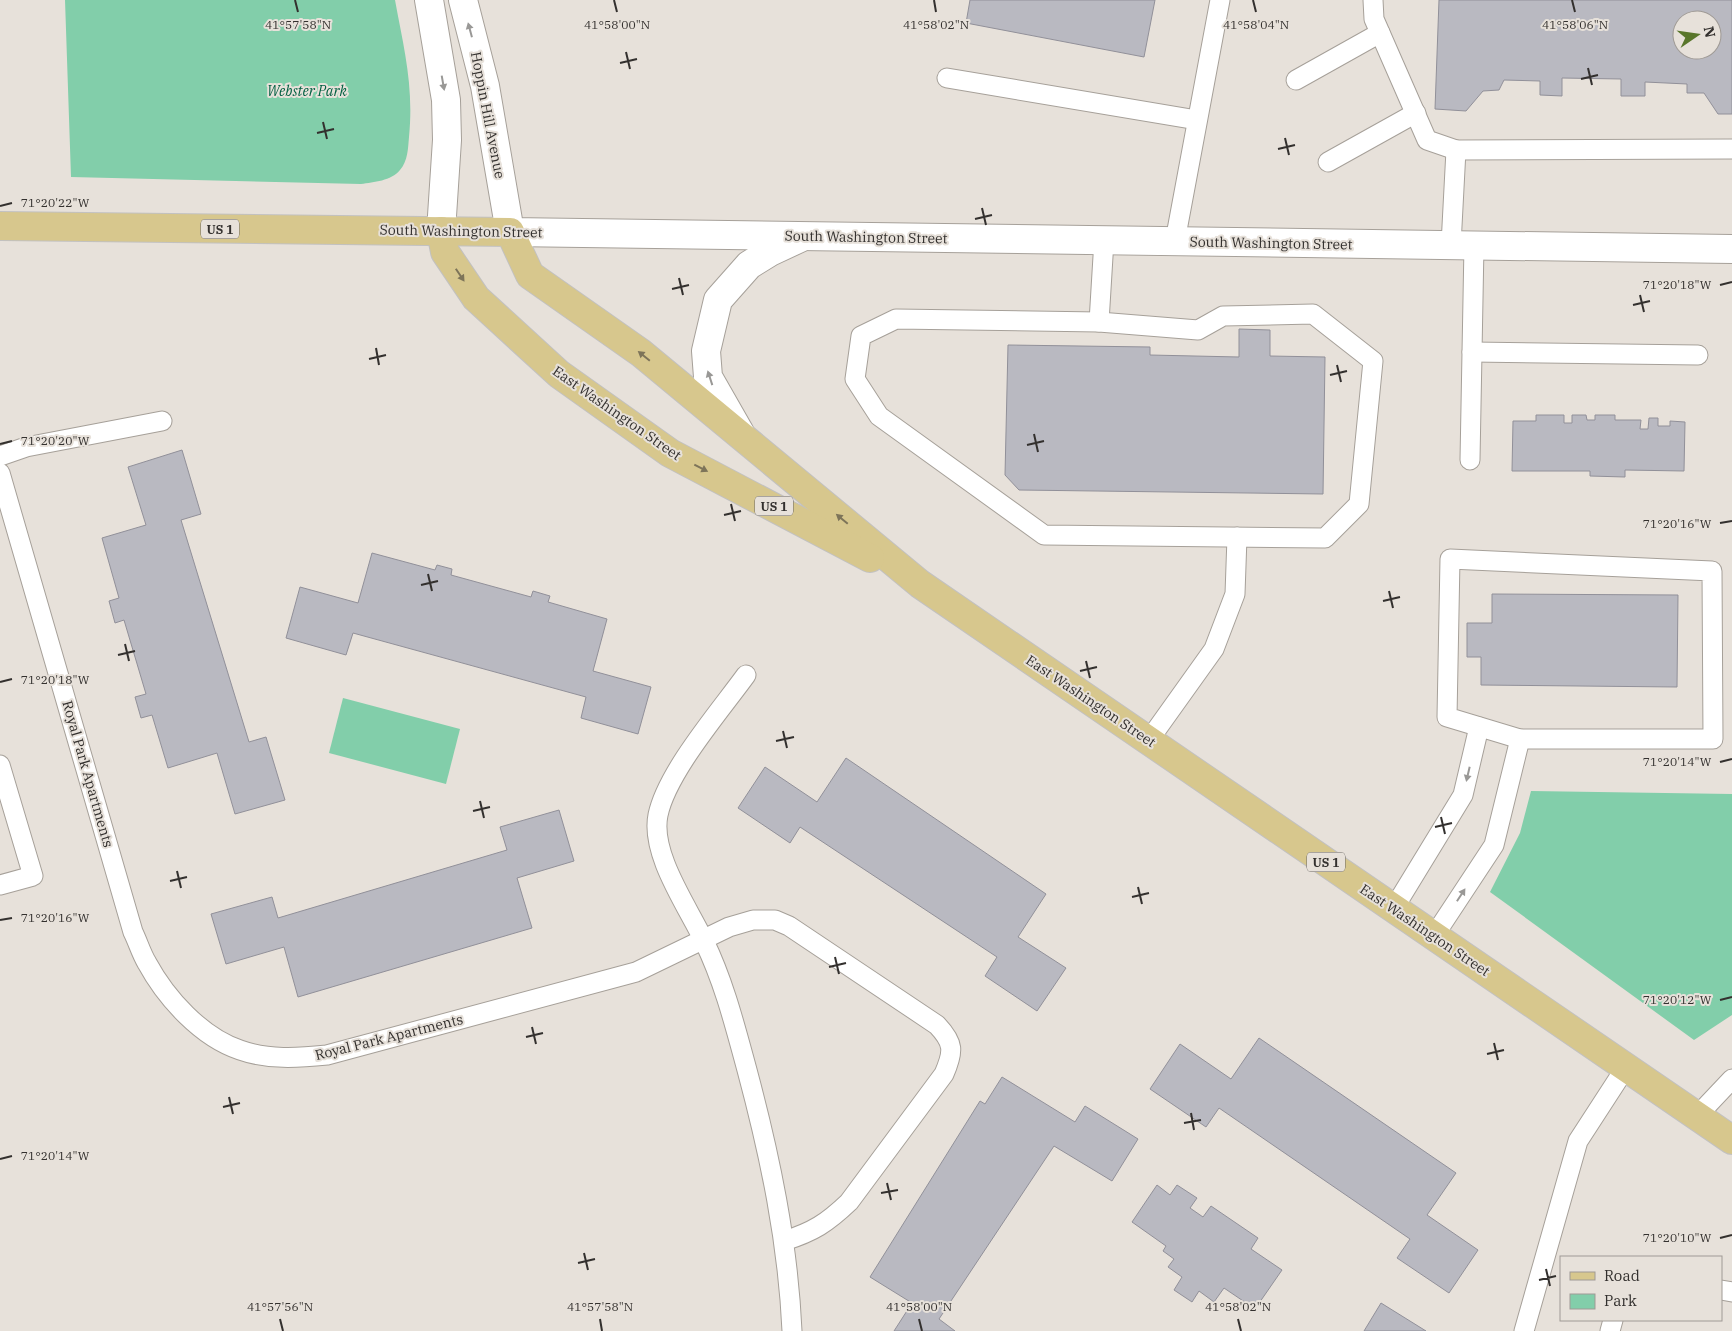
<svg xmlns="http://www.w3.org/2000/svg" width="1732" height="1331" font-family="'IBM Plex Serif',serif">
<style>
.green{fill:#82ceaa}
.building{fill:#b9b9c1;stroke:#919099;fill-rule:evenodd}
.lines{fill:none;stroke-linecap:round;stroke-linejoin:round}
.lane-casing{stroke:#a6a099;stroke-width:21}
.secondary-casing{stroke:#a6a099;stroke-width:30}
.primary-casing{stroke:#c2c1c0;stroke-width:30}
.lane{stroke:#fff;stroke-width:19}
.secondary{stroke:#fff;stroke-width:28}
.primary{stroke:#d7c78d;stroke-width:28}
.oneway{fill:#999896}
.oneway2{fill:#7d7459}
.ticks{fill:none;stroke:#33302e;stroke-width:2}
.labels{text-anchor:middle;dominant-baseline:central;stroke-width:4;stroke-linejoin:round;paint-order:stroke}
.shield{fill:#e7e1da;stroke:#696562;stroke-width:1}
.shield-label{font-size:12px;font-weight:bold;fill:#33302e}
.park-label{font-size:14px;font-style:italic;fill:#005f41;stroke:#e7e1da}
.street-label{font-size:14px;fill:#33302e;stroke:#e7e1da}
.ticks-label{font-size:12px;text-anchor:middle;fill:#33302e;stroke:#e7e1da;stroke-width:4;stroke-linejoin:round;paint-order:stroke}
</style>
<rect width="100%" height="100%" fill="#e7e1da"/>
<g class="green">
<path d="M65,0H395C404,49 414,86 409,137C408,148 408,161 400,170C391,181 374,182 361,184L71,177Z"/>
<polygon points="343,698 460,729 446,784 329,753"/>
<polygon points="1531,791 1732,794 1732,1015 1694,1040 1490,892 1520,833"/>
</g>
<g class="building">
<polygon points="970,0 1155,0 1144,57 966,23"/>
<path d="M1439,0H1732V114H1718L1704,93H1687V84L1645,82V96H1621V79L1562,78V96L1540,95V81L1504,80L1499,90L1483,91L1466,111L1435,109ZM1682,20H1712V50H1682Z"/>
<polygon points="1239,329 1270,330 1270,356 1325,357 1323,494 1019,490 1005,475 1008,345 1150,347 1150,355 1239,357"/>
<polygon points="1536,415 1564,415 1564,423 1572,423 1572,415 1586,415 1587,420 1595,420 1595,415 1615,415 1615,420 1641,420 1640,429 1648,429 1649,418 1658,418 1658,426 1670,426 1670,421 1685,422 1684,471 1625,470 1625,477 1590,476 1590,471 1512,471 1513,421 1536,421"/>
<polygon points="182,450 201,514 181,520 249,742 266,737 285,800 235,814 217,753 168,768 152,715 141,718 135,697 146,694 124,620 115,623 109,601 119,598 102,538 146,525 128,467"/>
<polygon points="372,553 435,570 437,565 452,569 451,575 531,597 533,591 550,596 548,602 607,619 593,671 651,687 638,734 581,718 586,697 353,633 346,655 286,638 300,587 358,603"/>
<polygon points="1492,594 1678,595 1677,687 1481,685 1481,657 1467,657 1467,623 1492,623"/>
<polygon points="846,758 1046,894 1018,937 1066,968 1037,1011 985,976 997,957 800,827 790,843 738,808 765,767 817,802"/>
<polygon points="559,810 574,861 517,878 532,928 298,997 284,947 226,964 211,914 272,897 278,918 507,850 500,827"/>
<polygon points="1259,1038 1456,1173 1427,1215 1478,1250 1449,1293 1397,1258 1410,1239 1219,1108 1206,1127 1150,1089 1180,1044 1231,1079"/>
<polygon points="1002,1077 1075,1122 1085,1106 1138,1139 1112,1181 1054,1146 939,1319 955,1331 894,1331 912,1303 870,1277 980,1101 985,1104"/>
<polygon points="1157,1185 1170,1195 1177,1185 1197,1198 1190,1208 1203,1217 1211,1206 1258,1238 1251,1249 1282,1270 1255,1309 1224,1288 1214,1302 1199,1291 1192,1302 1174,1290 1182,1277 1168,1267 1174,1259 1163,1251 1166,1246 1132,1222"/>
<polygon points="1381,1303 1426,1331 1364,1331"/>
</g>
<g class="lines">
<g class="lane-casing">
<g id="lane">
<polyline points="1373,0 1374,19 1427,140 1456,150"/>
<polyline points="947,78 1197,120"/>
<polyline points="1296,80 1380,33"/>
<polyline points="1328,162 1416,113"/>
<polyline points="1175,241 1220,0"/>
<polyline points="1451,245 1456,150 1732,149"/>
<polygon points="1313,314 1373,361 1359,504 1325,538 1044,535 879,416 855,379 861,336 896,319 1099,322 1198,330 1223,316"/>
<polyline points="1099,322 1104,240"/>
<polyline points="1472,352 1698,355"/>
<polyline points="0,456 26,447 162,421"/>
<polyline points="1470,460 1474,245"/>
<path d="M0,473L133,932C138,942 141,953 147,963C166,998 201,1037 240,1050C268,1060 298,1058 327,1055L636,972L729,927L753,920H775L789,926L937,1025C954,1043 954,1051 944,1074L849,1202C827,1223 813,1232 784,1241"/>
<polygon points="1450,559 1712,571 1713,739 1520,739 1447,717"/>
<path d="M746,675C720,711 667,772 658,815C650,854 688,907 704,941C724,982 735,1026 747,1070C770,1156 788,1242 792,1331"/>
<polyline points="1149,740 1214,649 1235,594 1237,537"/>
<polyline points="0,765 33,876 0,885"/>
<polyline points="1394,908 1463,795 1479,727"/>
<polyline points="1434,936 1494,845 1520,739"/>
<polyline points="1697,1116 1732,1079"/>
<polyline points="1721,1290 1732,1292"/>
<polyline points="1524,1331 1578,1141 1626,1067"/>
<polyline points="1610,1331 1613,1320"/>
</g>
</g>
<g class="secondary-casing">
<g id="secondary">
<polyline points="429,0 446,100 447,140 441,231"/>
<polyline points="463,0 485,86 510,232 1732,249"/>
<polyline points="740,433 708,377 706,351 718,300 749,265 770,252 800,238"/>
</g>
</g>
<g class="primary-casing">
<g id="primary">
<polyline points="0,226 510,232 530,275 641,353 920,584 1732,1140"/>
<polyline points="441,231 445,252 476,298 559,374 670,453 870,558"/>
</g>
</g>
<use href="#lane" class="lane"/>
<use href="#secondary" class="secondary"/>
<use href="#primary" class="primary"/>
</g>
<defs><path id="oneway-solid" d="M-6-.8H1V-3.2L6.5 0L1 3.2V.8H-6Z" transform="scale(1.25)"/></defs>
<g class="oneway">
<use href="#oneway-solid" transform="translate(470 30) rotate(-105)"/>
<use href="#oneway-solid" transform="translate(443 83) rotate(80)"/>
<use href="#oneway-solid" transform="translate(710 378) rotate(-108)"/>
<use href="#oneway-solid" transform="translate(1468 774) rotate(103)"/>
<use href="#oneway-solid" transform="translate(1461 895) rotate(-57)"/>
</g>
<g class="oneway2">
<use href="#oneway-solid" transform="translate(460 275) rotate(56)"/>
<use href="#oneway-solid" transform="translate(644 356) rotate(-141)"/>
<use href="#oneway-solid" transform="translate(701 468) rotate(27)"/>
<use href="#oneway-solid" transform="translate(842 519) rotate(-140)"/>
</g>
<path class="ticks" d="M295,0L298,12M614,0L617,12M934,0L936,12M1253,0L1256,12M1572,0L1575,12M626,52L630,69M620,63L637,59M1588,68L1592,85M1581,79L1598,75M323,122L327,139M317,133L334,129M1285,138L1289,155M1278,149L1295,145M0,206L12,203M982,208L986,225M975,219L992,215M679,278L683,295M1720,285L1732,282M672,289L689,285M1640,295L1644,312M1633,305L1650,301M376,348L379,365M369,359L386,355M1337,365L1341,382M1330,375L1347,371M1034,434L1038,452M0,444L12,441M1027,445L1044,441M731,504L735,521M724,515L741,511M1720,523L1732,521M428,574L432,591M421,585L438,581M1389,591L1393,608M1383,601L1400,597M125,644L129,661M118,655L135,651M1086,661L1090,678M1080,671L1097,667M0,682L12,679M783,731L787,748M776,741L794,737M1720,762L1732,759M480,801L484,818M473,811L490,807M1441,817L1445,834M1435,827L1452,823M177,871L181,888M170,881L187,877M1138,887L1142,904M1132,897L1149,893M0,920L12,918M835,957L839,974M829,967L846,963M1720,1000L1732,997M532,1027L536,1044M526,1037L543,1033M1494,1043L1498,1060M1487,1054L1504,1050M229,1097L233,1114M223,1107L240,1103M1191,1113L1194,1130M1184,1123L1201,1120M0,1159L12,1156M887,1183L891,1200M881,1193L898,1190M1720,1238L1732,1235M584,1253L588,1270M578,1263L595,1259M1546,1269L1550,1286M1539,1280L1556,1276M280,1319L283,1331M600,1319L602,1331M919,1319L922,1331M1238,1319L1241,1331"/>
<g class="labels">
<g class="shield">
<rect x="201" y="219.5" width="38" height="19" rx="4"/>
<rect x="755" y="496.5" width="38" height="19" rx="4"/>
<rect x="1307" y="852.5" width="38" height="19" rx="4"/>
</g>
<g class="shield-label">
<text x="220" y="229">US 1</text>
<text x="774" y="506">US 1</text>
<text x="1326" y="862">US 1</text>
</g>
<g class="park-label">
<text x="307" y="91">Webster Park</text>
</g>
<g class="street-label">
<text transform="translate(488 115) rotate(79)">Hoppin Hill Avenue</text>
<text transform="translate(461 231) rotate(1)">South Washington Street</text>
<text transform="translate(866 237) rotate(1)">South Washington Street</text>
<text transform="translate(1271 243) rotate(1)">South Washington Street</text>
<text transform="translate(617 413) rotate(35)">East Washington Street</text>
<text transform="translate(1091 701) rotate(34)">East Washington Street</text>
<text transform="translate(88 774) rotate(74)">Royal Park Apartments</text>
<text transform="translate(1425 930) rotate(34)">East Washington Street</text>
<text transform="translate(389 1037) rotate(-14)">Royal Park Apartments</text>
</g>
</g>
<g class="ticks-label">
<text x="298" y="29">41°57'58"N</text>
<text x="617" y="29">41°58'00"N</text>
<text x="936" y="29">41°58'02"N</text>
<text x="1256" y="29">41°58'04"N</text>
<text x="1575" y="29">41°58'06"N</text>
<text x="55" y="207">71°20'22"W</text>
<text x="1677" y="289">71°20'18"W</text>
<text x="55" y="445">71°20'20"W</text>
<text x="1677" y="528">71°20'16"W</text>
<text x="55" y="684">71°20'18"W</text>
<text x="1677" y="766">71°20'14"W</text>
<text x="55" y="922">71°20'16"W</text>
<text x="1677" y="1004">71°20'12"W</text>
<text x="55" y="1160">71°20'14"W</text>
<text x="1677" y="1242">71°20'10"W</text>
<text x="280" y="1311">41°57'56"N</text>
<text x="600" y="1311">41°57'58"N</text>
<text x="919" y="1311">41°58'00"N</text>
<text x="1238" y="1311">41°58'02"N</text>
</g>
<rect x="1560" y="1256" width="162" height="65" fill="#e7e1da" stroke="#9f9a95"/>
<rect x="1570" y="1272" width="25" height="8" fill="#d7c78d" stroke="#9f9a95"/>
<text x="1604" y="1281" font-size="15" fill="#33302e">Road</text>
<rect x="1570" y="1294" width="25" height="15" fill="#82ceaa" stroke="#9f9a95"/>
<text x="1604" y="1306" font-size="15" fill="#33302e">Park</text>
<g transform="translate(1697 35) rotate(77)"><circle r="24" fill="#e7e1da" stroke="#9f9a95"/>
<path d="M0-4L9 19L0 12L-9 19Z" fill="#59762b"/>
<text y="-8" font-size="14" font-weight="bold" text-anchor="middle" fill="#33302e">N</text>
</g>
</svg>
